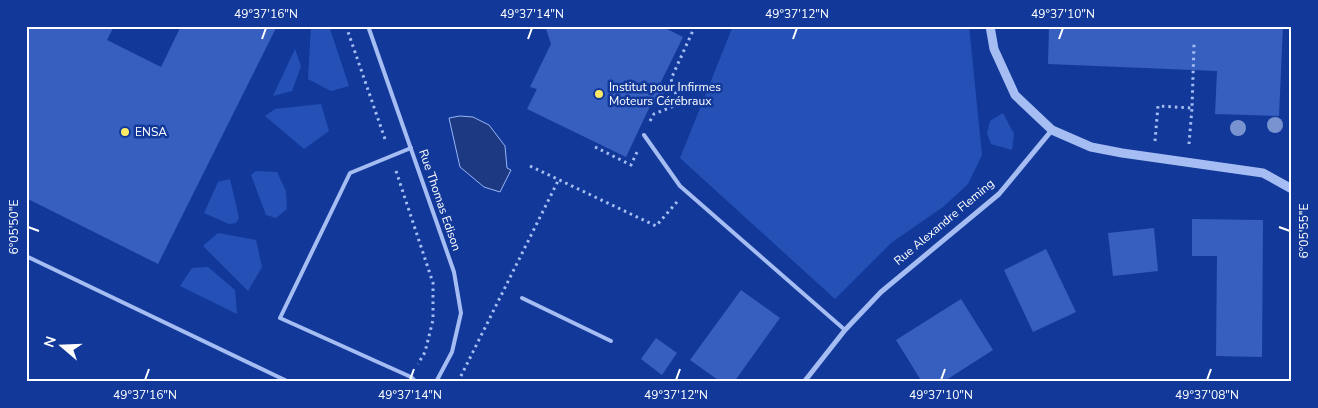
<svg xmlns="http://www.w3.org/2000/svg" width="1318" height="408" font-family="'Nunito Sans',sans-serif">
<style>
.green{fill:#2551b7}
.water{fill:#1c3982;stroke:#97b5f6}
.building{fill:#365fbf}
.lines{fill:none;stroke-linecap:round;stroke-linejoin:round}
.path{stroke:#a5bdf3;stroke-width:3;stroke-dasharray:2.5 4;stroke-linecap:butt}
.service{stroke:#a5bdf3;stroke-width:4}
.minor{stroke:#a5bdf3;stroke-width:5}
.tertiary{stroke:#a5bdf3;stroke-width:9}
.tree{fill:#7993d0}
.ticks{fill:none;stroke:#fff;stroke-width:2}
.poi-dot{fill:#ffea68;stroke:#123999;stroke-width:2}
.labels{text-anchor:middle;dominant-baseline:central;stroke-width:5;stroke-linejoin:round;paint-order:stroke}
.poi-label{font-size:12px;fill:#fff;stroke:#123999;text-anchor:start}
.street-label{font-size:12px;fill:#fff;stroke:#123999}
.neatline{fill:none;stroke:#fff;stroke-width:2}
.ticks-label{font-size:12px;text-anchor:middle;fill:#fff}
</style>
<rect width="100%" height="100%" fill="#123999"/>
<g class="green">
<polygon points="311,26 329,26 349,86 331,91 308,79"/>
<polygon points="733,26 969,26 982,155 968,184 943,207 891,243 835,299 680,158"/>
<polygon points="295,49 301,66 292,91 273,96"/>
<polygon points="321,104 329,131 304,149 265,116 275,109"/>
<polygon points="1003,113 1014,134 1012,150 991,144 987,133 990,121"/>
<polygon points="256,171 277,172 286,191 287,209 276,218 266,215 251,175"/>
<polygon points="230,179 239,218 236,223 229,224 204,213 218,182"/>
<polygon points="218,233 256,240 262,267 248,291 203,246"/>
<polygon points="208,267 235,290 237,314 180,286 192,268"/>
</g>
<polygon class="water" points="460,116 473,117 489,125 505,146 507,168 511,170 500,192 484,187 460,167 449,118"/>
<g class="building">
<polygon points="26,26 114,26 107,40 161,67 181,26 277,26 158,264 26,198"/>
<polygon points="545,26 661,26 683,37 660,84 665,98 651,104 626,157 527,109 537,89 530,87 551,44"/>
<polygon points="1049,26 1283,26 1279,116 1215,114 1217,71 1048,64"/>
<polygon points="1192,219 1263,220 1262,357 1216,356 1217,256 1192,256"/>
<polygon points="1154,228 1158,271 1113,276 1108,233"/>
<polygon points="1046,249 1076,312 1033,332 1004,270"/>
<polygon points="741,290 780,318 734,382 721,382 690,360"/>
<polygon points="961,299 993,350 943,382 922,382 896,340"/>
<polygon points="656,338 677,353 662,375 641,359"/>
</g>
<g class="lines">
<g class="path">
<polyline points="346,26 386,142"/>
<polyline points="650,121 654,114 679,104 671,79 695,26"/>
<polyline points="1155,141 1158,106 1192,108 1194,44"/>
<polyline points="1189,144 1192,108"/>
<polyline points="595,147 631,165 637,152"/>
<polyline points="530,166 656,226 677,202"/>
<polyline points="396,171 433,283 433,320 425,352 418,364"/>
<polyline points="458,382 559,179"/>
</g>
<g class="service">
<polyline points="368,26 454,272 461,313 452,352 436,382"/>
<polyline points="644,135 680,186 845,330"/>
<polyline points="411,148 350,173 280,318 411,377 416,382"/>
<polyline points="26,256 289,382"/>
<polyline points="522,298 611,341"/>
</g>
<polyline class="minor" points="804,382 845,330 881,292 999,194 1052,130"/>
<polyline class="tertiary" points="990,26 994,49 1015,95 1052,130 1091,147 1122,153 1263,173 1292,189"/>
</g>
<g class="tree">
<circle cx="1275" cy="125" r="8"/>
<circle cx="1238" cy="128" r="8"/>
</g>
<path class="ticks" d="M262,39L266,28M528,39L532,28M793,39L797,28M1059,39L1063,28M28,227L39,231M1279,227L1290,231M145,380L149,369M410,380L414,369M676,380L680,369M941,380L945,369M1207,380L1211,369"/>
<g class="poi-dot">
<circle cx="599" cy="94" r="5"/>
<circle cx="125" cy="132" r="5"/>
</g>
<g class="labels">
<g class="poi-label">
<text x="609" y="87">Institut pour Infirmes<tspan x="609" dy="14">Moteurs Cérébraux</tspan></text>
<text x="135" y="132">ENSA</text>
</g>
<g class="street-label">
<text transform="translate(440 200) rotate(71)">Rue Thomas Edison</text>
<text transform="translate(944 222) rotate(-40)">Rue Alexandre Fleming</text>
</g>
</g>
<rect width="1318" height="408" fill="none" stroke="#123999" stroke-width="55"/>
<g transform="translate(62 346) rotate(289)" stroke="#123999" stroke-width="4" paint-order="stroke">
<path d="M0-4L9 19L0 12L-9 19Z" fill="#ffffff"/>
<text y="-8" font-size="14" font-weight="bold" text-anchor="middle" fill="#ffffff">N</text>
</g>
<rect x="28" y="28" width="1262" height="352" class="neatline"/>
<g class="ticks-label">
<text x="266" y="18">49°37'16"N</text>
<text x="532" y="18">49°37'14"N</text>
<text x="797" y="18">49°37'12"N</text>
<text x="1063" y="18">49°37'10"N</text>
<text transform="translate(14 227) rotate(-90)" y="4">6°05'50"E</text>
<text transform="translate(1304 231) rotate(-90)" y="4">6°05'55"E</text>
<text x="145" y="399">49°37'16"N</text>
<text x="410" y="399">49°37'14"N</text>
<text x="676" y="399">49°37'12"N</text>
<text x="941" y="399">49°37'10"N</text>
<text x="1207" y="399">49°37'08"N</text>
</g>
</svg>
